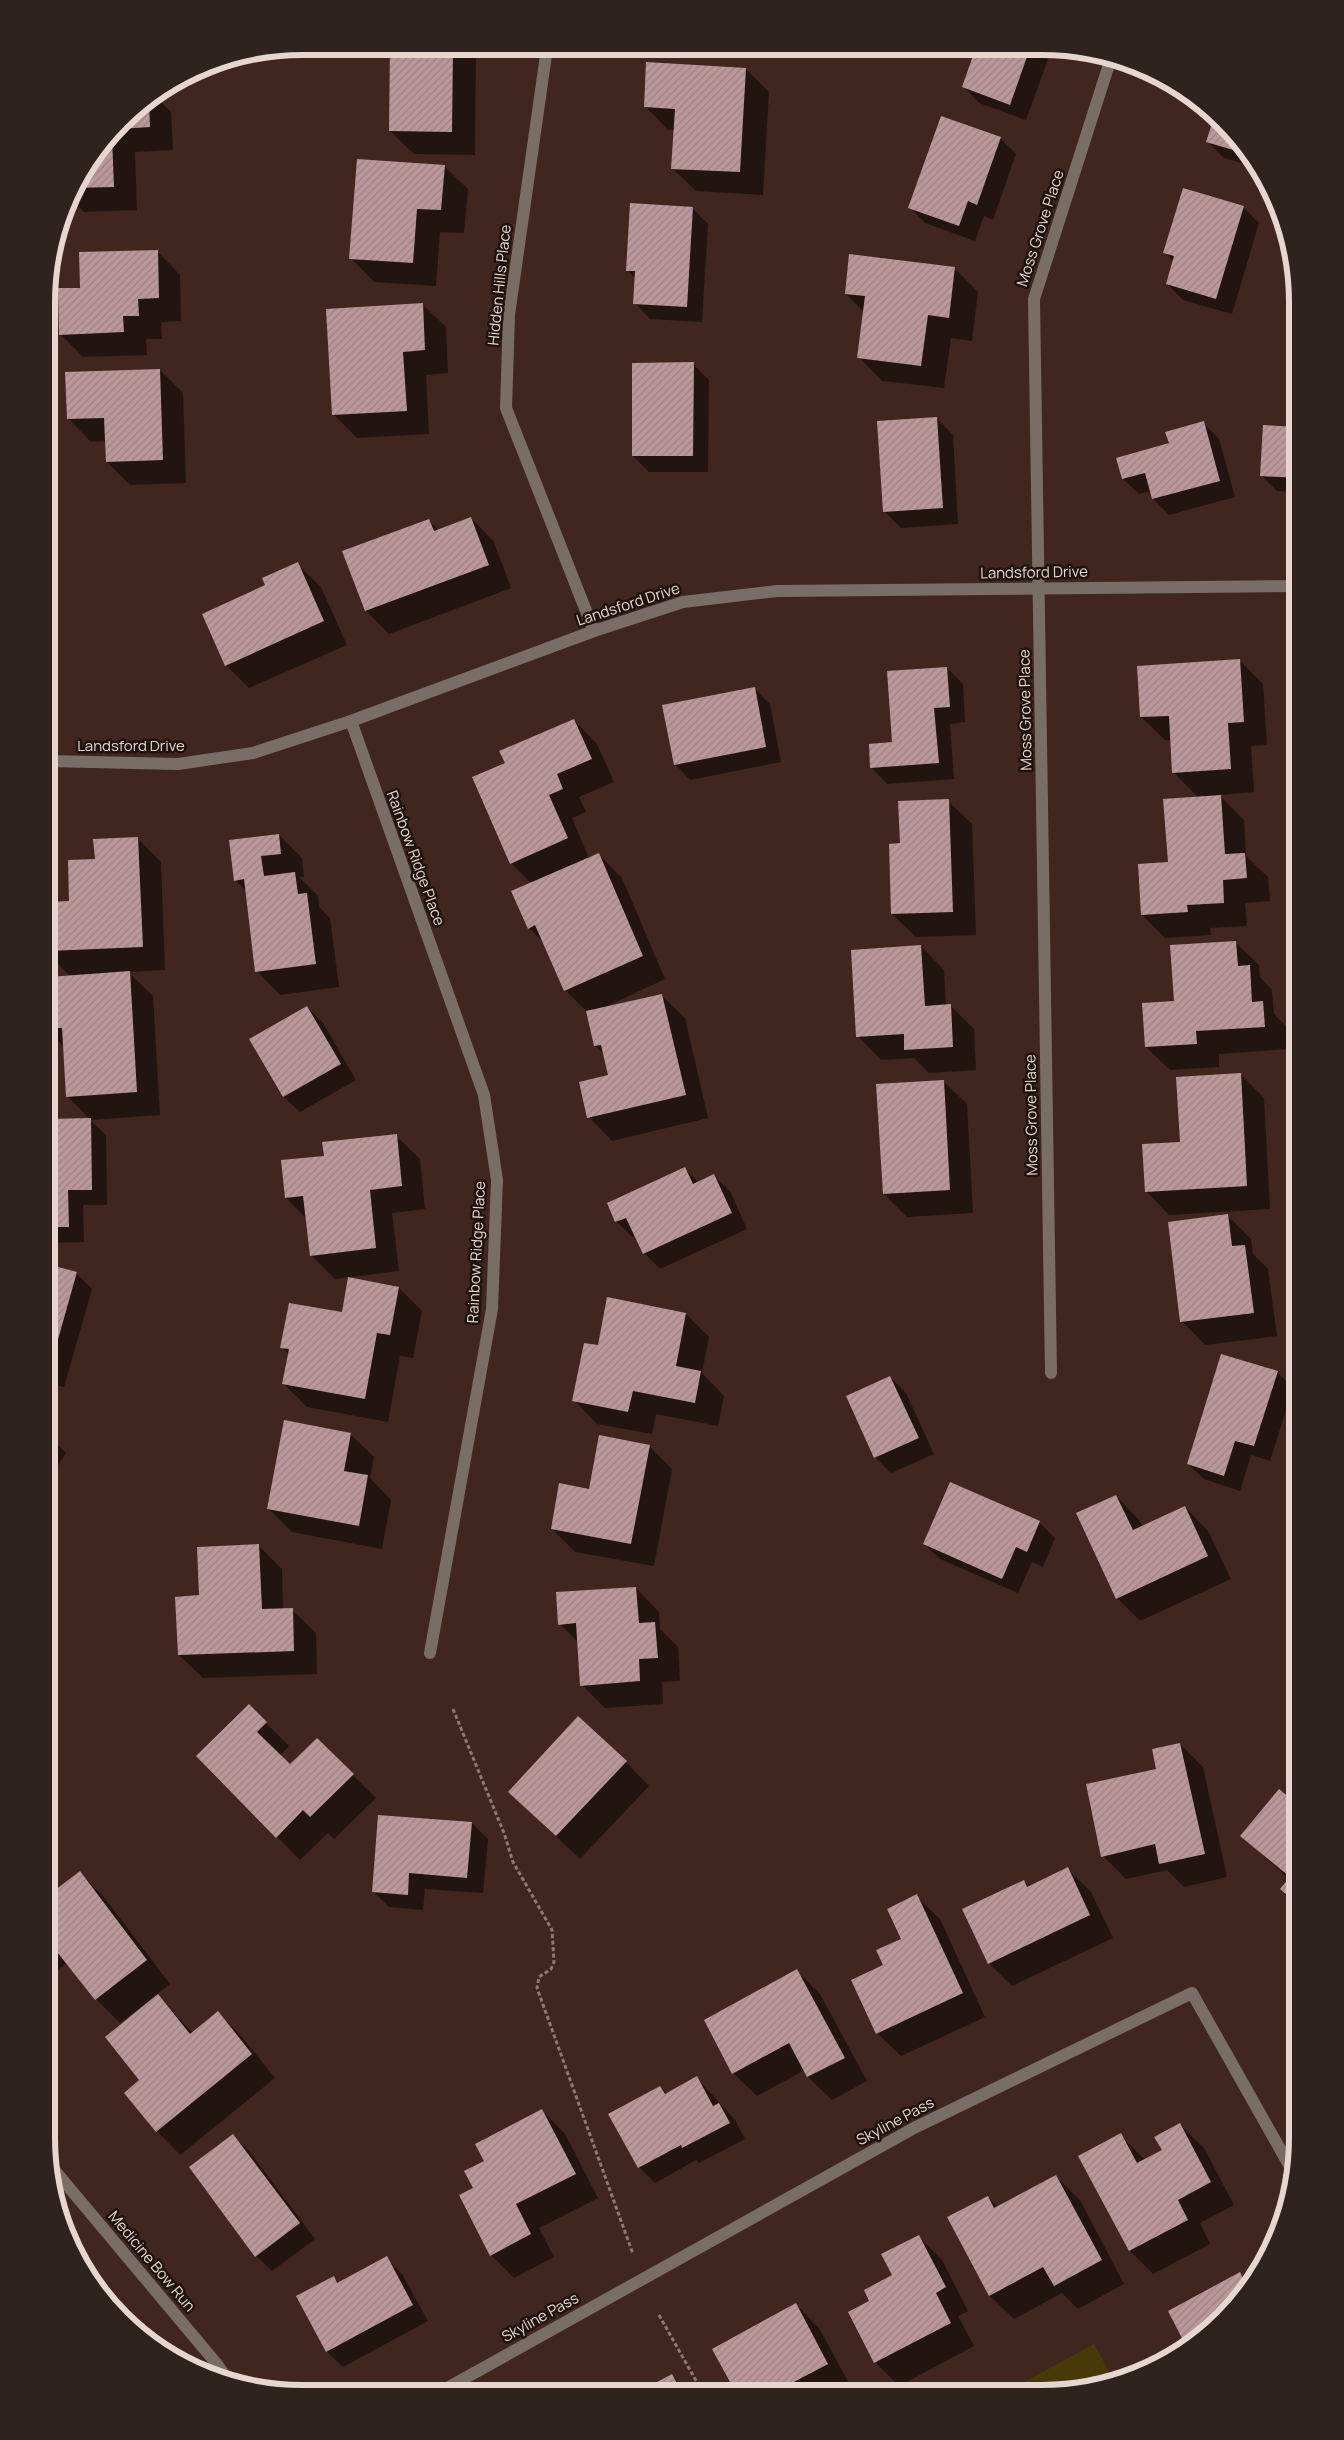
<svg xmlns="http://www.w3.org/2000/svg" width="1344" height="2440" font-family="Manrope,sans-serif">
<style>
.park{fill:#493908}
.shadow{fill:#0007}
.building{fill:url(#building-hatch)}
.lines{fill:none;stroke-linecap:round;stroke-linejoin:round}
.path{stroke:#8f7973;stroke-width:3;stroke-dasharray:4 2.5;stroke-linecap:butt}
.minor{stroke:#796e65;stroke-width:12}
.labels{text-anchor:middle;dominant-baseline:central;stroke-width:5;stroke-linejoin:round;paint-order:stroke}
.street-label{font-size:15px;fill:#e7d5d0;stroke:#1e130f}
.rim{fill:none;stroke:#e7d5d0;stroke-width:6}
</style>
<defs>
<pattern id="building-hatch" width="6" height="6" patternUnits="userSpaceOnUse" patternTransform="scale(1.25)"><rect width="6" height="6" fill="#ba979b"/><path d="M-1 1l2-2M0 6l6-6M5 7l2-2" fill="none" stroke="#9d8184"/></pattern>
</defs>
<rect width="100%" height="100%" fill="#40261e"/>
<polygon class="park" points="1094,2344 1115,2382 1042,2394 1002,2394"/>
<g class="shadow">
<polygon points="391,47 476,49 475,155 414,154 390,131"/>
<polygon points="762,49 786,49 786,51"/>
<polygon points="976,50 1051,51 1026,120 979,103 964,87"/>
<polygon points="746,69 769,92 763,195 696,191 672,168 674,130 668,130 645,106"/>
<polygon points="155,96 171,112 173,150 135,152 137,210 84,212 70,198 73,189 133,110"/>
<polygon points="1216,115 1255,160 1259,168 1224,158 1208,142"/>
<polygon points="1000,138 1016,154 993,220 984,216 975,241 925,223 910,207"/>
<polygon points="444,166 468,189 464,233 440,232 436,286 374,282 351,258"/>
<polygon points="1243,207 1259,223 1232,314 1183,300 1167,284 1174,262 1165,253"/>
<polygon points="692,208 708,224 702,322 650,319 635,303 636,279 627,270"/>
<polygon points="157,251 180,275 181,321 161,322 162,339 146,339 147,355 83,357 60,334 81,289"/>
<polygon points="955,269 978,292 972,341 951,338 944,388 882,381 859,357 864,312 846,294"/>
<polygon points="422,304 446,327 448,373 426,375 429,434 357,438 334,415"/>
<polygon points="693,364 709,380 708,472 649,472 633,456"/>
<polygon points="160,370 183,393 186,483 130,485 107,462 106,441 91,442 68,418"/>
<polygon points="937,419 953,435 958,524 901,528 885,512"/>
<polygon points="1203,423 1219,439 1235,497 1169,515 1153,499 1151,491 1139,494 1123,479"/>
<polygon points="1298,428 1298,492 1277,491 1261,475"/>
<polygon points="471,518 494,542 511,588 389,634 366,611 343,552 428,520 439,530"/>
<polygon points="297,564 321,587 347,645 249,688 226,665 266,586"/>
<polygon points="1240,661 1263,684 1267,745 1251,746 1254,792 1219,795 1244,820 1246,856 1268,877 1270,901 1245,903 1247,926 1210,928 1211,935 1165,938 1142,915 1169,863 1199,798 1174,773 1172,740 1165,740 1141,717"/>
<polygon points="947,668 963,684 965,722 950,724 954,779 887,784 872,768 894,743"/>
<polygon points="754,688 770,704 781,762 690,780 675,764"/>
<polygon points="574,720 597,744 614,782 579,797 586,812 572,818 589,858 598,854 622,878 665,979 601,1009 661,995 685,1018 708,1118 612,1141 589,1117 609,1076 605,1055 595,1046 587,1012 565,990 545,944 529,928 532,884 511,863 506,764"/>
<polygon points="948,801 972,824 976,935 916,937 892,914 901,845"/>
<polygon points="279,835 302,858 304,877 299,877 318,896 319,907 330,918 339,987 280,995 257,971 246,891 235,880"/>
<polygon points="137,838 161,862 165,970 128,972 153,996 160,1115 91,1120 67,1096 65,1048 48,1031 48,978 70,976 48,954 48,903 71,902 96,860"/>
<polygon points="1235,942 1259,965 1260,977 1272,990 1274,1014 1286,1026 1288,1049 1219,1054 1219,1067 1170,1070 1146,1047 1175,1002"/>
<polygon points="921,946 944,970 946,1006 951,1006 974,1029 976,1070 929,1073 914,1058 881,1060 858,1036"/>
<polygon points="307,1007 323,1023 356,1080 300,1112 284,1097 251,1039"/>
<polygon points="1241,1075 1264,1098 1270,1209 1169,1215 1146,1191 1182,1143"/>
<polygon points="943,1081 967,1104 973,1213 907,1217 884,1194"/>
<polygon points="47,1120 90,1120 106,1135 107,1205 83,1205 84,1242 51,1243 47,1239"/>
<polygon points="396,1136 420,1159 425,1209 392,1213 399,1271 335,1279 311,1255 307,1219 286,1198 326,1157"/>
<polygon points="684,1168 698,1182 714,1176 730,1191 747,1229 660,1269 644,1253 636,1236 632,1237 616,1221"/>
<polygon points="1228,1216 1251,1239 1253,1254 1268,1269 1277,1336 1205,1345 1182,1321"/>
<polygon points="47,1265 76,1273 92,1289 64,1387 47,1383"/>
<polygon points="399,1288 422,1311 413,1358 400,1356 388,1422 307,1407 284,1384 289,1355 282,1347 343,1314"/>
<polygon points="686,1314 709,1337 702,1373 724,1396 718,1426 656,1414 652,1434 597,1424 574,1400 599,1347"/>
<polygon points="1277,1372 1293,1388 1270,1461 1251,1455 1240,1491 1204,1479 1188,1464"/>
<polygon points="890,1377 906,1393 934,1454 891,1473 875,1457"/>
<polygon points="47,1434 66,1453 47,1483"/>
<polygon points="350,1434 374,1457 370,1478 391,1500 382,1549 292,1532 269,1509"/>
<polygon points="649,1446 672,1469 654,1566 575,1552 552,1529 590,1490"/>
<polygon points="1116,1496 1139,1520 1143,1527 1185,1507 1208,1531 1231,1579 1140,1621 1117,1598"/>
<polygon points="1039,1522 1055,1538 1043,1567 1032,1562 1018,1593 940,1559 924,1544"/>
<polygon points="258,1545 282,1569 283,1610 292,1610 316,1633 317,1674 203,1678 179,1655 200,1596"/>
<polygon points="636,1588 659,1612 660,1629 678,1647 680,1681 662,1682 663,1704 605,1708 582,1685 579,1643 560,1624"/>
<polygon points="249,1706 289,1746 280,1756 290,1766 317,1739 376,1798 334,1839 328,1833 300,1860 197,1756"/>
<polygon points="1180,1744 1203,1767 1227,1877 1184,1887 1167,1870 1126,1879 1103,1856 1158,1770"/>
<polygon points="626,1762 649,1786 580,1859 509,1792"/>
<polygon points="1279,1791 1297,1806 1297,1905 1281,1889 1289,1879 1242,1836"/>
<polygon points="472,1823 488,1839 483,1893 425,1889 423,1910 389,1907 373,1891"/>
<polygon points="1068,1869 1091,1892 1113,1938 1012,1986 989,1963 1024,1881 1030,1887"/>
<polygon points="80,1873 103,1896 170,1984 120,2023 96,1999 68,1962 46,1979 47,1889 52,1894"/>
<polygon points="916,1896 940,1919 985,2017 901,2056 877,2033 885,1966 903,1939"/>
<polygon points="797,1971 820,1994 867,2081 832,2100 808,2077 805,2070 757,2096 733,2073"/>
<polygon points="158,1996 193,2033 218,2013 241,2036 275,2078 180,2155 157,2131 126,2093 141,2080"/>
<polygon points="697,2078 735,2120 745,2139 699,2163 696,2160 655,2183 639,2167 660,2087 667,2094"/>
<polygon points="542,2110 565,2134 598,2198 539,2228 554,2257 514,2278 491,2255 475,2189 486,2161"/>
<polygon points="1180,2125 1204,2148 1234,2205 1200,2223 1210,2244 1153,2274 1130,2251 1080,2156 1120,2135 1145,2160 1163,2151"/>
<polygon points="233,2136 249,2151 315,2239 272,2271 256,2256"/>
<polygon points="1056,2177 1080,2200 1124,2284 1078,2309 1062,2293 1014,2319 990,2296 949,2218 988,2197 998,2208"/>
<polygon points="919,2237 942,2260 968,2311 958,2316 974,2346 899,2386 875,2362 871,2301 894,2276"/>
<polygon points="386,2258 402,2274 428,2321 343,2367 327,2352 298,2297 334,2278 339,2283"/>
<polygon points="1240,2274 1250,2284 1245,2294 1188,2347 1169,2312"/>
<polygon points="796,2305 819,2328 851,2387 840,2393 737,2393"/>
<polygon points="672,2376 689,2393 647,2393"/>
</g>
<g class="building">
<polygon points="390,47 453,47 452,132 389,131"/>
<polygon points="975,50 1029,51 1010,105 962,87"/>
<polygon points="646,62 746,68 740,172 671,169 675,109 644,107"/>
<polygon points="149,100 150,127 119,129 133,110"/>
<polygon points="1215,114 1250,155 1206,142"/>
<polygon points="941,116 1001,137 977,205 968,201 959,226 908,208"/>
<polygon points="112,137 114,187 73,188"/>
<polygon points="357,159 445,165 441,210 417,209 413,263 349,259"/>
<polygon points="1183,188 1244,206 1216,299 1166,284 1174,256 1163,253"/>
<polygon points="630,203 693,207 687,307 633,304 635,271 626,271"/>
<polygon points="158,250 159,298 138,299 139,316 123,316 124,332 59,335 58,288 80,288 79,252"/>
<polygon points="849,254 955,267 949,318 928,315 921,366 857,358 865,296 845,294"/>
<polygon points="423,303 425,350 403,352 407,411 332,415 326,309"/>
<polygon points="694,362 693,456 632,456 632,363"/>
<polygon points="160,369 163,460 106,462 104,418 67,419 65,372"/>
<polygon points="937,417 943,508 883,512 877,421"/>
<polygon points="1204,421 1220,481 1152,499 1145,473 1122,479 1116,458 1169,443 1165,432"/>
<polygon points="1263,425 1298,427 1298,478 1260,476"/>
<polygon points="471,517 489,565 365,611 342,551 429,519 434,531"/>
<polygon points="298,562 324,621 225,666 202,614 265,585 262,578"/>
<polygon points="1240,659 1244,722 1228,723 1231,769 1172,773 1169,716 1140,717 1137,666"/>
<polygon points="947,667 950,707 934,708 939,763 870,768 869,744 892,742 887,671"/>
<polygon points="755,687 766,747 674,765 662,705"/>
<polygon points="574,719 592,759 557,774 563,789 549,795 568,838 510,864 472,777 505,763 499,751"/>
<polygon points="1221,795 1225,854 1245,853 1247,878 1223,880 1224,903 1187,905 1188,912 1141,915 1138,864 1168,862 1163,799"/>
<polygon points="949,799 953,912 891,914 889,844 900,843 898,801"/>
<polygon points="279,834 281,854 261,856 264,876 295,872 298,894 307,893 316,964 255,972 244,879 234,881 229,840"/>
<polygon points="138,837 143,947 48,951 48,902 69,901 68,860 95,859 93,839"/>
<polygon points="599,853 643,956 564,991 535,925 528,929 511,891"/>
<polygon points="1236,941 1238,966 1250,965 1252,1002 1263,1001 1265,1027 1196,1031 1197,1044 1145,1047 1142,1003 1174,1001 1170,945"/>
<polygon points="921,945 925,1006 951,1004 953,1047 904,1050 904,1034 856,1037 851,950"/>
<polygon points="130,971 137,1092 66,1097 62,1028 48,1028 48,977"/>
<polygon points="662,994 686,1095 587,1118 579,1082 608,1075 601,1045 594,1046 586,1011"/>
<polygon points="307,1006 341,1064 283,1097 249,1039"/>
<polygon points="1241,1073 1247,1186 1145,1192 1142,1144 1180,1142 1176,1077"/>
<polygon points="944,1080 950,1190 883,1194 876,1084"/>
<polygon points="91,1118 92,1190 68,1190 69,1227 47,1227 47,1119"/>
<polygon points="397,1134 402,1186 370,1190 376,1248 310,1256 303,1196 285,1198 281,1160 324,1156 322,1142"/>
<polygon points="685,1167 693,1184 714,1174 732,1213 643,1254 626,1218 615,1222 607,1203"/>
<polygon points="1228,1214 1232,1246 1245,1245 1254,1313 1180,1322 1168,1222"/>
<polygon points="47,1264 77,1272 48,1375 47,1375"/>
<polygon points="348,1277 399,1287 390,1335 377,1333 365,1399 282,1384 289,1349 280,1348 289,1303 342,1312"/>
<polygon points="607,1297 686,1313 676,1366 701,1371 695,1403 633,1391 628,1412 572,1401 584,1343 598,1345"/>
<polygon points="1221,1354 1278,1371 1254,1446 1235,1441 1224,1476 1187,1464"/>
<polygon points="890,1376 919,1438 874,1458 846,1396"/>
<polygon points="284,1420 351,1433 344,1471 368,1475 359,1526 267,1509"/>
<polygon points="599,1435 650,1445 631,1544 551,1529 559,1483 589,1489"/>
<polygon points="950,1482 1040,1521 1027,1552 1016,1547 1002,1579 923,1544"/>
<polygon points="1116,1495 1133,1530 1185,1506 1208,1556 1116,1599 1076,1513"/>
<polygon points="259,1544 262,1609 293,1608 294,1651 178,1655 175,1597 199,1595 197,1547"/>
<polygon points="636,1587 639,1623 655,1622 658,1658 639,1659 640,1681 580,1686 576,1623 558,1625 556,1592"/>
<polygon points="249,1704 267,1722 257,1732 290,1764 317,1738 354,1774 310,1817 303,1810 276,1838 196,1756"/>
<polygon points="578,1716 627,1761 556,1836 508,1792"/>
<polygon points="1180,1743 1205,1854 1159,1864 1155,1844 1101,1857 1086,1784 1156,1769 1152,1749"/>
<polygon points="1279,1789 1297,1804 1297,1904 1280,1889 1290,1877 1240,1836"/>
<polygon points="378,1815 472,1822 467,1878 409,1873 408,1895 372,1892"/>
<polygon points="1068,1867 1090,1915 988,1964 962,1909 1024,1880 1027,1887"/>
<polygon points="80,1871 147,1960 95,2000 46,1938 47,1889 50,1894"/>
<polygon points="917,1894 963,1993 876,2034 851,1980 883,1965 876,1950 901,1939 887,1909"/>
<polygon points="797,1969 845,2058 807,2077 789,2043 732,2074 704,2020"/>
<polygon points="158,1994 190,2034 218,2011 252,2054 156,2132 124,2093 139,2080 105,2037"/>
<polygon points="697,2076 713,2106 719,2103 730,2123 682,2148 681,2145 638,2168 608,2114 660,2086 665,2094"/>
<polygon points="542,2109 576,2174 516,2204 531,2234 490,2256 459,2195 473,2188 464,2171 484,2161 475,2144"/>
<polygon points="1180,2123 1211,2182 1178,2200 1188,2220 1129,2251 1078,2156 1121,2133 1137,2163 1162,2150 1154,2137"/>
<polygon points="233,2134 300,2223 255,2257 189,2167"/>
<polygon points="1056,2175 1102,2260 1054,2286 1043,2267 989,2296 947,2217 988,2196 994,2208"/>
<polygon points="919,2235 946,2287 936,2293 951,2323 874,2363 848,2312 869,2301 864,2290 892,2275 881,2254"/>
<polygon points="387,2256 413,2305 326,2352 296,2296 334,2276 337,2283"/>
<polygon points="1240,2272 1248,2288 1245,2294 1187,2348 1168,2311"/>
<polygon points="796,2303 828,2364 773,2393 736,2393 712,2349"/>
<polygon points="672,2374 682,2393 646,2393 644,2389"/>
</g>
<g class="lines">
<g class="path">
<polyline points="453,1709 504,1833 513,1862 552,1930 554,1962 551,1969 539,1977 537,1988 633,2254"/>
<polyline points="659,2315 703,2393"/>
</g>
<g class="minor">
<polyline points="547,48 509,315 506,408 594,631"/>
<polyline points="351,721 484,1095 497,1180 492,1309 430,1653"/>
<polyline points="48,761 178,764 253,753 351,721 594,631 683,602 777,591 1298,586"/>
<polyline points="1051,1373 1034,299 1111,58"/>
<polyline points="51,2166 216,2363 227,2379"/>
<polyline points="440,2392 914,2128 1192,1993 1293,2172"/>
</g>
</g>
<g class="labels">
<g class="street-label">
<text transform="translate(1040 228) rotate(-72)">Moss Grove Place</text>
<text transform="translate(499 285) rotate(-84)">Hidden Hills Place</text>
<text transform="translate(1034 572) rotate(-1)">Landsford Drive</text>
<text transform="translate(628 604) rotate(-18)">Landsford Drive</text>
<text transform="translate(1025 710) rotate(-91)">Moss Grove Place</text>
<text x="131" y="745">Landsford Drive</text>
<text transform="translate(416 858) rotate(70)">Rainbow Ridge Place</text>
<text transform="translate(1031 1115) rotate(-91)">Moss Grove Place</text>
<text transform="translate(476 1252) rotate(-87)">Rainbow Ridge Place</text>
<text transform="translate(895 2121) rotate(-28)">Skyline Pass</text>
<text transform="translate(152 2261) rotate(50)">Medicine Bow Run</text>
<text transform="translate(540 2317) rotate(-29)">Skyline Pass</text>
</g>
</g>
<path d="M0 0H1344V2440H0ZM302 55H1042A247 247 0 0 1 1289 302V2138A247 247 0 0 1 1042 2385H302A247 247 0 0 1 55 2138V302A247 247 0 0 1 302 55Z" fill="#2e231e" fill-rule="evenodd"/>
<path class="rim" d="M302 55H1042A247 247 0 0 1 1289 302V2138A247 247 0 0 1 1042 2385H302A247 247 0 0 1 55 2138V302A247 247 0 0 1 302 55Z"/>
</svg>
